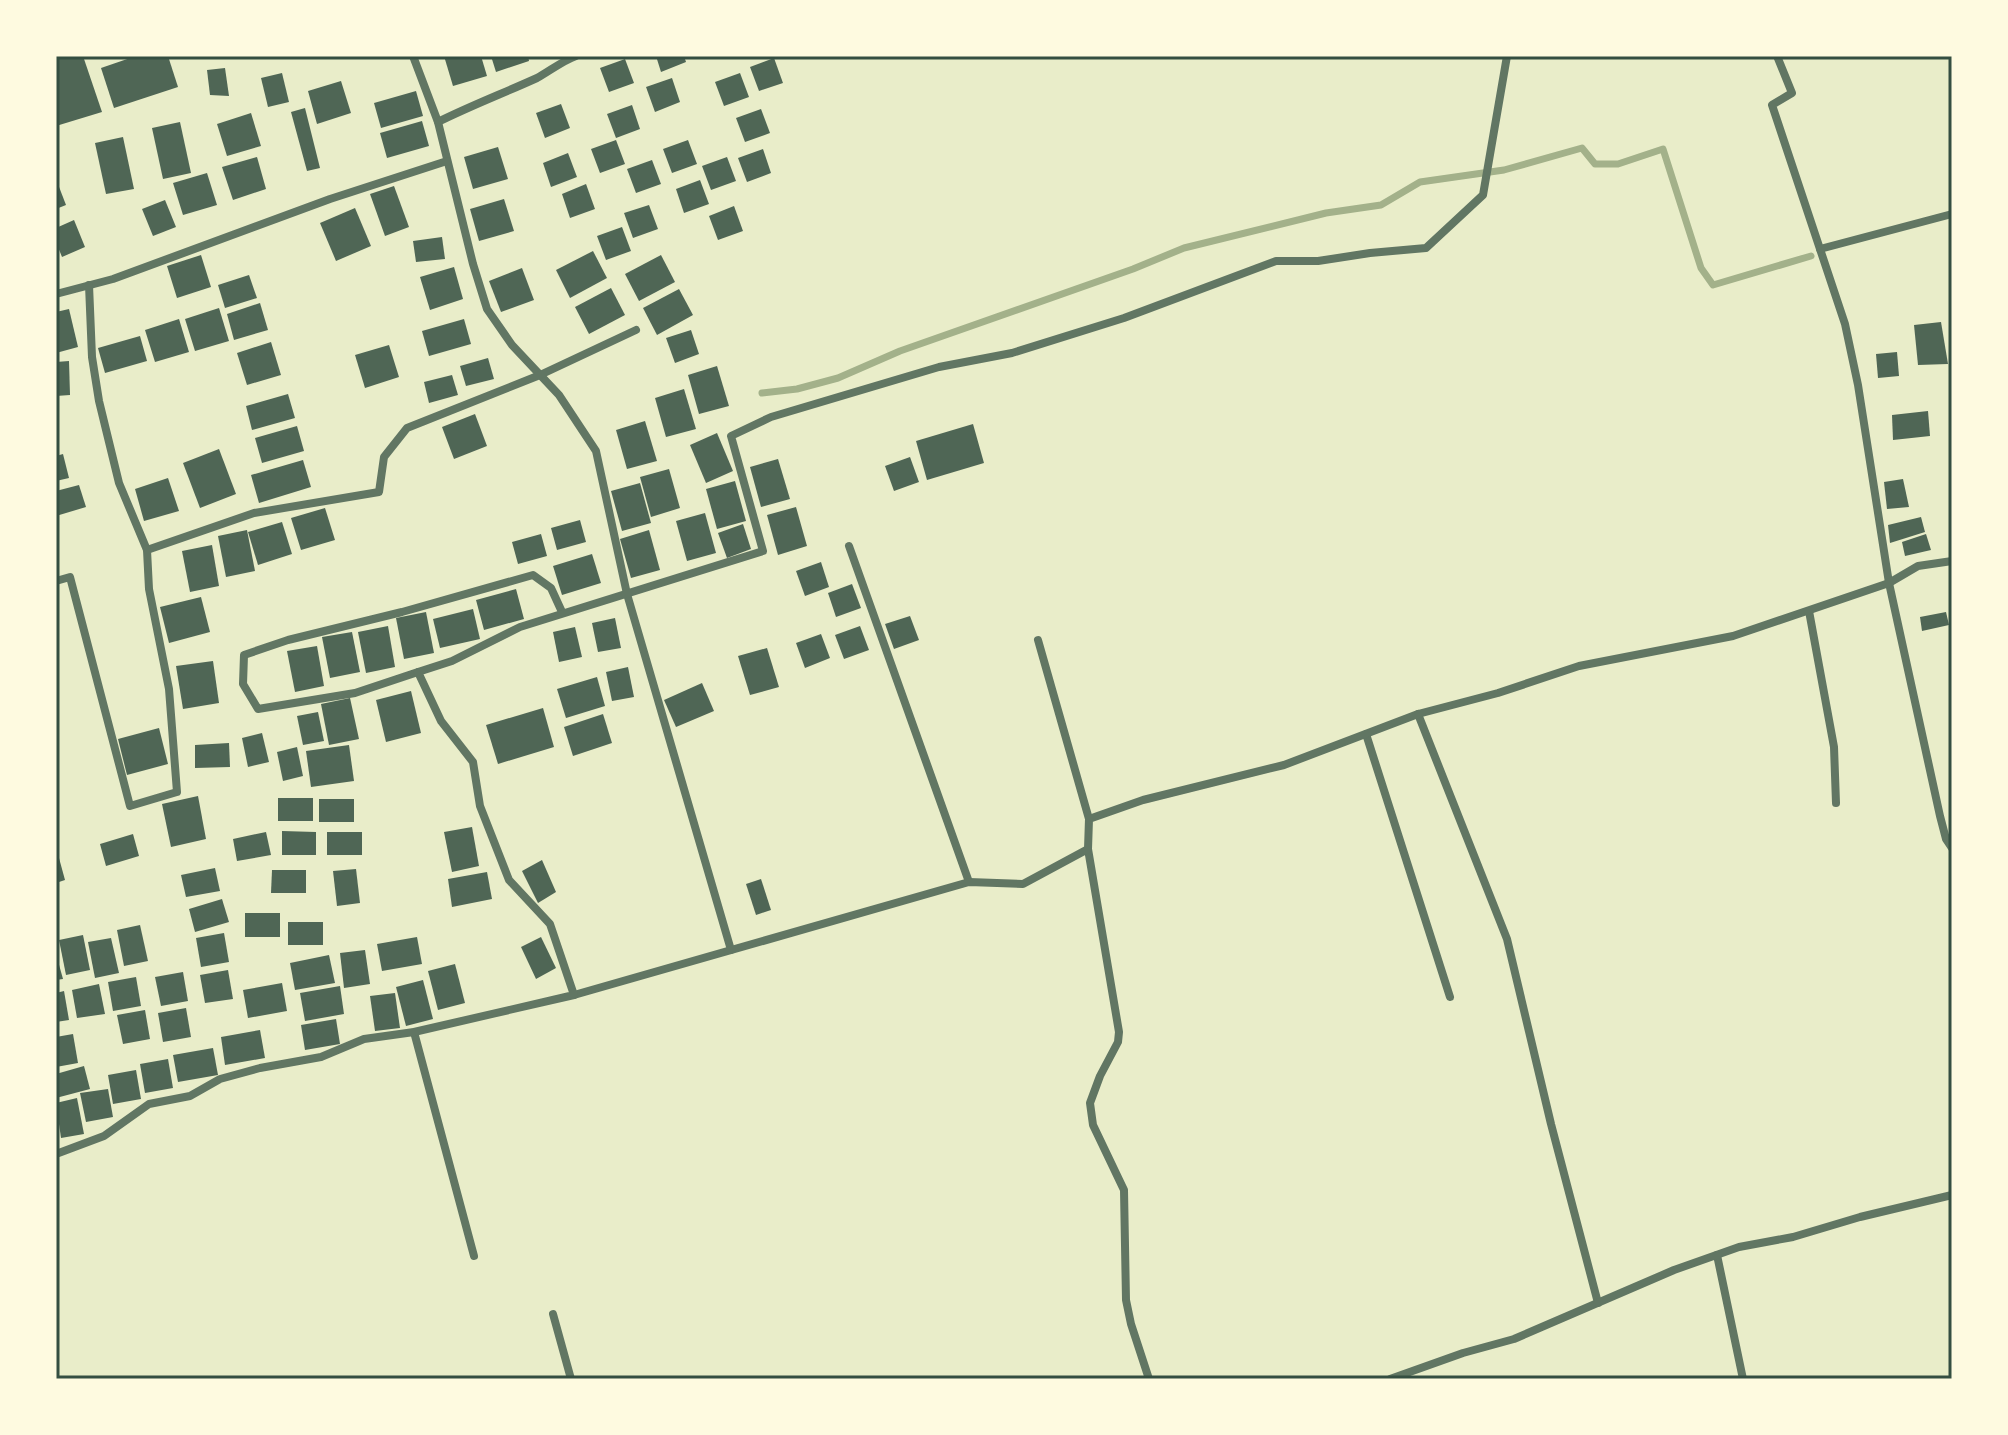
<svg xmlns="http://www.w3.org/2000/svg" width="2008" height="1435" font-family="Quicksand,sans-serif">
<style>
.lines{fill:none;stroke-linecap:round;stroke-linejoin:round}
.stream{stroke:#a3b18a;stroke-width:7}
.building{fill:#4f6655}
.minor{stroke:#617663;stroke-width:8}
.neatline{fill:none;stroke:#344e41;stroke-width:3}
</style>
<rect width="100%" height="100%" fill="#e9edc9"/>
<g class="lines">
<polyline class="stream" points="762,393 797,389 838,378 900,351 1133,269 1184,248 1326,213 1381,205 1420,182 1504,170 1582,148 1595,164 1618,164 1663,149 1701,268 1713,285 1811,256"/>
</g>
<g class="building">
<polygon points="56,56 83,56 102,112 56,126"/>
<polygon points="136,56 168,56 178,87 114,108 101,68"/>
<polygon points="444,56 481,56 487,76 453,86"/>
<polygon points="491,56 528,56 529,61 496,72"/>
<polygon points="656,56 684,56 686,62 661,72"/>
<polygon points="774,58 783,83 759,91 750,67"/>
<polygon points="625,59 634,83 609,92 600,68"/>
<polygon points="225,68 229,96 210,95 207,70"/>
<polygon points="282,73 289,102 268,107 261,78"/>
<polygon points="740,73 749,97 724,106 715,82"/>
<polygon points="672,78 680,102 655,112 646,87"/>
<polygon points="341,81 351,113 317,124 308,91"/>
<polygon points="416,91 423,116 381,128 374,103"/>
<polygon points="561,104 570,128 545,138 536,113"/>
<polygon points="632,105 640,129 616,138 607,114"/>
<polygon points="305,108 320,168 307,171 291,112"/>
<polygon points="761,109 770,133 745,142 736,118"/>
<polygon points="251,113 261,146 227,156 217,124"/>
<polygon points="422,121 429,146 387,158 380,133"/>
<polygon points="180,122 191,173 163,179 152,128"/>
<polygon points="123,137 134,189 106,194 95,143"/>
<polygon points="616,140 625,164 600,173 591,149"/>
<polygon points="688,140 697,164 672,173 663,149"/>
<polygon points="498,147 508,179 473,189 464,157"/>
<polygon points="763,149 771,173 747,182 738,158"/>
<polygon points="568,153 577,177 551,187 543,163"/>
<polygon points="257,157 266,189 233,200 222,167"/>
<polygon points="727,157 736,181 711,190 702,166"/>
<polygon points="652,160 661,184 636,193 627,169"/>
<polygon points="207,173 217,205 183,215 173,183"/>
<polygon points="56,179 66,205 56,209"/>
<polygon points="700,180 709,204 684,213 676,189"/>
<polygon points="586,184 595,209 570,218 562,194"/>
<polygon points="394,186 409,227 385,236 370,194"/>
<polygon points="504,199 514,231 479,241 470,209"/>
<polygon points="165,200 176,227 153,236 142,209"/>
<polygon points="649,205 658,229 633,238 624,213"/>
<polygon points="734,206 743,231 718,240 709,216"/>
<polygon points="355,208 371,246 336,261 320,223"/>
<polygon points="74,220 85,247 62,257 56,242 56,228"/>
<polygon points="622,227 631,251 606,260 597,236"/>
<polygon points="442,237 445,259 416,262 413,241"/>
<polygon points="593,251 607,278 570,298 556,270"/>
<polygon points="201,255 211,287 177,298 167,266"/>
<polygon points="661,255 675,282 639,301 625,274"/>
<polygon points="454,267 463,299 430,310 420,277"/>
<polygon points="522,268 534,300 501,312 489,281"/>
<polygon points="249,275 257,298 225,308 218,285"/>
<polygon points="611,288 625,315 589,334 575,307"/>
<polygon points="679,289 693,315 657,335 643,308"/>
<polygon points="260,303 268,330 234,340 227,314"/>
<polygon points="219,308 229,341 195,351 185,319"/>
<polygon points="69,309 78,347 56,353 56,312"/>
<polygon points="179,319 189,352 155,362 145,330"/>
<polygon points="464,319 471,344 429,356 422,331"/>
<polygon points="1941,322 1948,364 1918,365 1914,325"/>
<polygon points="691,330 699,354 675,363 666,338"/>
<polygon points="140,336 147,361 105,373 98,348"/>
<polygon points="271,342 281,375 247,385 237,353"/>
<polygon points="389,345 399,377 365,388 355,355"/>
<polygon points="1897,352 1899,376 1878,378 1876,354"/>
<polygon points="488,358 494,379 466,386 460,366"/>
<polygon points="69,361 70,395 56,396 56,362"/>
<polygon points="717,366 729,406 699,414 688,375"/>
<polygon points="452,375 458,395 429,403 424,382"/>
<polygon points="684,389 696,429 666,437 655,398"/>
<polygon points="288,394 295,418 252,430 246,406"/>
<polygon points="1928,411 1930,436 1893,440 1892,415"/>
<polygon points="475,414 487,446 454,459 442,427"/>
<polygon points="645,421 657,461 627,469 616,430"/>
<polygon points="973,424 984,463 927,480 916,441"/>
<polygon points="297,426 304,451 262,463 255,438"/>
<polygon points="717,433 733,471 706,483 690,445"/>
<polygon points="219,449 236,494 200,508 183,463"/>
<polygon points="63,454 69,478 56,481 56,456"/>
<polygon points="910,457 919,482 894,491 885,466"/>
<polygon points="778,459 790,499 761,507 750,467"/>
<polygon points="303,460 311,487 259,503 251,475"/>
<polygon points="669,469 680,508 651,517 640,477"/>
<polygon points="168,478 179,511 144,521 135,489"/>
<polygon points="1903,479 1909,507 1887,509 1884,482"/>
<polygon points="735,481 746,521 717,529 706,489"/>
<polygon points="640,483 651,523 622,531 611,491"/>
<polygon points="79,485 86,507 56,516 56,491"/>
<polygon points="796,507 807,546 778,555 767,515"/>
<polygon points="325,508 335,540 301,550 291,518"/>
<polygon points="705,513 716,553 687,561 676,521"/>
<polygon points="1921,517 1925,532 1890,543 1888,525"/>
<polygon points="580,520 586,542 557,550 551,528"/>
<polygon points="282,522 292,554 258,565 248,532"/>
<polygon points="743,524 751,549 727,558 718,533"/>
<polygon points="247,530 255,571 226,577 218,536"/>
<polygon points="649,530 660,570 631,578 620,539"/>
<polygon points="541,534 547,556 518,564 512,542"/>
<polygon points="1926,534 1931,550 1905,556 1902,542"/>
<polygon points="212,545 219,586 190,592 182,551"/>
<polygon points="592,554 601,583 562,595 553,566"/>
<polygon points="821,562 829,587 805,596 796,571"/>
<polygon points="852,584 861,608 836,617 828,593"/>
<polygon points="516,589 524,619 484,630 476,600"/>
<polygon points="201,597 210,632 169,643 160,607"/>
<polygon points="473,609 480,639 440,648 433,619"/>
<polygon points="426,612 434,653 404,659 396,618"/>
<polygon points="1946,612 1949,625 1922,631 1920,617"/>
<polygon points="910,616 919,640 894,649 885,624"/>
<polygon points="615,618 621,648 598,652 592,623"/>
<polygon points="388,626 395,667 366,673 358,632"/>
<polygon points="860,626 869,650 844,659 835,635"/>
<polygon points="575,627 582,657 559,662 553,632"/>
<polygon points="352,632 360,672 330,678 322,637"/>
<polygon points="821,634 830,658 805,668 796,643"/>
<polygon points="317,646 324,686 295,692 287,651"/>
<polygon points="767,648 779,687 750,695 738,656"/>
<polygon points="213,661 219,703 183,709 176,666"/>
<polygon points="628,667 634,697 612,701 606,672"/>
<polygon points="597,677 605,706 566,718 557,689"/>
<polygon points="702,683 714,711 676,727 664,700"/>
<polygon points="411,691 421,733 386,742 376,700"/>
<polygon points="350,698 359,739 329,745 321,704"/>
<polygon points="543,708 554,747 498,764 486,725"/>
<polygon points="318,712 324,741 303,745 297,716"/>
<polygon points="603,714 612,743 573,756 564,727"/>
<polygon points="159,728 168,764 127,775 118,739"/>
<polygon points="262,733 269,762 248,767 242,738"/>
<polygon points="229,743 230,767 195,768 195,745"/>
<polygon points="349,745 354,781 311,787 306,751"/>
<polygon points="297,747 303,776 283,781 277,752"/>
<polygon points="198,796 206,839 171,847 162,804"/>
<rect x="278" y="798" width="35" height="23"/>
<rect x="319" y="799" width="35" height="23"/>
<polygon points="472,827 479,866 452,872 444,832"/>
<polygon points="282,831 316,832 316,855 282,855"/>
<polygon points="266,832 271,855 237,861 233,839"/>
<rect x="327" y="832" width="35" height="23"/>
<polygon points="133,834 139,856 106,866 100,844"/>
<polygon points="56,858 59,858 65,880 56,883"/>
<polygon points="542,860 556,892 538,903 522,871"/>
<polygon points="215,868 220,891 186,897 181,875"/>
<polygon points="356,869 360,903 337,906 333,871"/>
<polygon points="272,870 306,870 306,893 271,893"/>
<polygon points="487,872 492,899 452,907 448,879"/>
<polygon points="761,879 771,910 756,915 746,884"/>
<polygon points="222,899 229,922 195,932 189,909"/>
<rect x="245" y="913" width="35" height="24"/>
<rect x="288" y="922" width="35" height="23"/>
<polygon points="140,925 148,961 124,966 117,930"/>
<polygon points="224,933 229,962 201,967 196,938"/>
<polygon points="83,935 90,970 66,975 59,940"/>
<polygon points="417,937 422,964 382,971 377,944"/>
<polygon points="541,937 556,968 536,979 521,947"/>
<polygon points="111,938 119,973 95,978 88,942"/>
<polygon points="365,950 370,984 344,988 340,953"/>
<polygon points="56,954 63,979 56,980"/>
<polygon points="329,955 335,983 295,990 290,963"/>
<polygon points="455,964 465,1003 438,1010 428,971"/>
<polygon points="228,970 233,999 205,1003 200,975"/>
<polygon points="183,972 188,1001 161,1006 155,977"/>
<polygon points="136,977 141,1006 113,1011 108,982"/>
<polygon points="423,980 433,1019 406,1026 396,987"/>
<polygon points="282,983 287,1011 248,1018 243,990"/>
<polygon points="99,984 105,1014 77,1018 72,990"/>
<polygon points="340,986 344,1014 305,1021 300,993"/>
<polygon points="64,991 69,1020 56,1022 56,993"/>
<polygon points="395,993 400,1028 375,1031 370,996"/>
<polygon points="186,1008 191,1037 163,1042 158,1013"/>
<polygon points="145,1010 150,1039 123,1044 117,1015"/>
<polygon points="336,1019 340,1044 305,1050 301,1025"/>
<polygon points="260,1030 265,1058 225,1065 221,1037"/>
<polygon points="73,1034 78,1063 56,1067 56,1037"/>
<polygon points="213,1048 218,1075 178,1082 173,1055"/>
<polygon points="168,1059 173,1088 145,1093 140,1064"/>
<polygon points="84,1066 90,1089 56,1098 56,1074"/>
<polygon points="136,1070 141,1099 113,1104 108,1075"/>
<polygon points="108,1089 113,1117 86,1122 80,1093"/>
<polygon points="77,1098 84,1134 61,1138 56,1103"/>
</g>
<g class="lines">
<g class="minor">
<polyline points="413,56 438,122 473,264 487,309 512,345 559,395 596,451 627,594 731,950"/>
<polyline points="1777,56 1792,93 1772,105 1845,324 1858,385 1889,583 1940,816 1946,839 1952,848"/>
<path d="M438,122C470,106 504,93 537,78C550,71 562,61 576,56"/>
<polyline points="1820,249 1952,214"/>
<polyline points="56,294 113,279 330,199 447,161"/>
<polyline points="849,546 969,882"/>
<polyline points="147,550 254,513 379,492 384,457 407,428 540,375 636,330"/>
<polyline points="56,581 70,577 130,806 177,792 169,689 149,589 147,550 119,483 99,401 92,357 89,285"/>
<polyline points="1809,611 1834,747 1836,803"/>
<polyline points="1038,640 1089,819"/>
<polyline points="418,672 355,693 258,709 243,684 244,655 288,640 402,612 533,575 551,588 562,612"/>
<polyline points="1418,714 1507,939 1551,1124 1598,1303"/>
<polyline points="1366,734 1450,997"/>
<polyline points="1088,849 1119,1032 1118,1042 1100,1076 1090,1103 1093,1125 1124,1190 1126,1300 1131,1324 1149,1379"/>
<polyline points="574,995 969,882 1023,884 1088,849 1089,819 1143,800 1284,765 1418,714 1498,693 1579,666 1733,636 1889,583 1918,566 1952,561"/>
<polyline points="414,1032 474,1256"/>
<polyline points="56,1154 104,1136 149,1104 190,1096 220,1079 260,1068 321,1057 364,1039 414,1032 574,995 550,924 509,880 480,806 473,762 441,721 418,672 452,661 520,627 763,551 731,436 771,417 939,367 1012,353 1124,318 1276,261 1318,261 1370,253 1426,248 1483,195 1507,56"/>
<polyline points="1717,1255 1743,1379"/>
<polyline points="553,1314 571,1379"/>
<polyline points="1390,1379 1463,1353 1514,1339 1674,1270 1739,1247 1793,1237 1860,1217 1952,1195"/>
</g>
</g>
<rect width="2008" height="1435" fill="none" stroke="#fefae0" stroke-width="116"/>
<rect x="58" y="58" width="1892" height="1319" class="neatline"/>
</svg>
